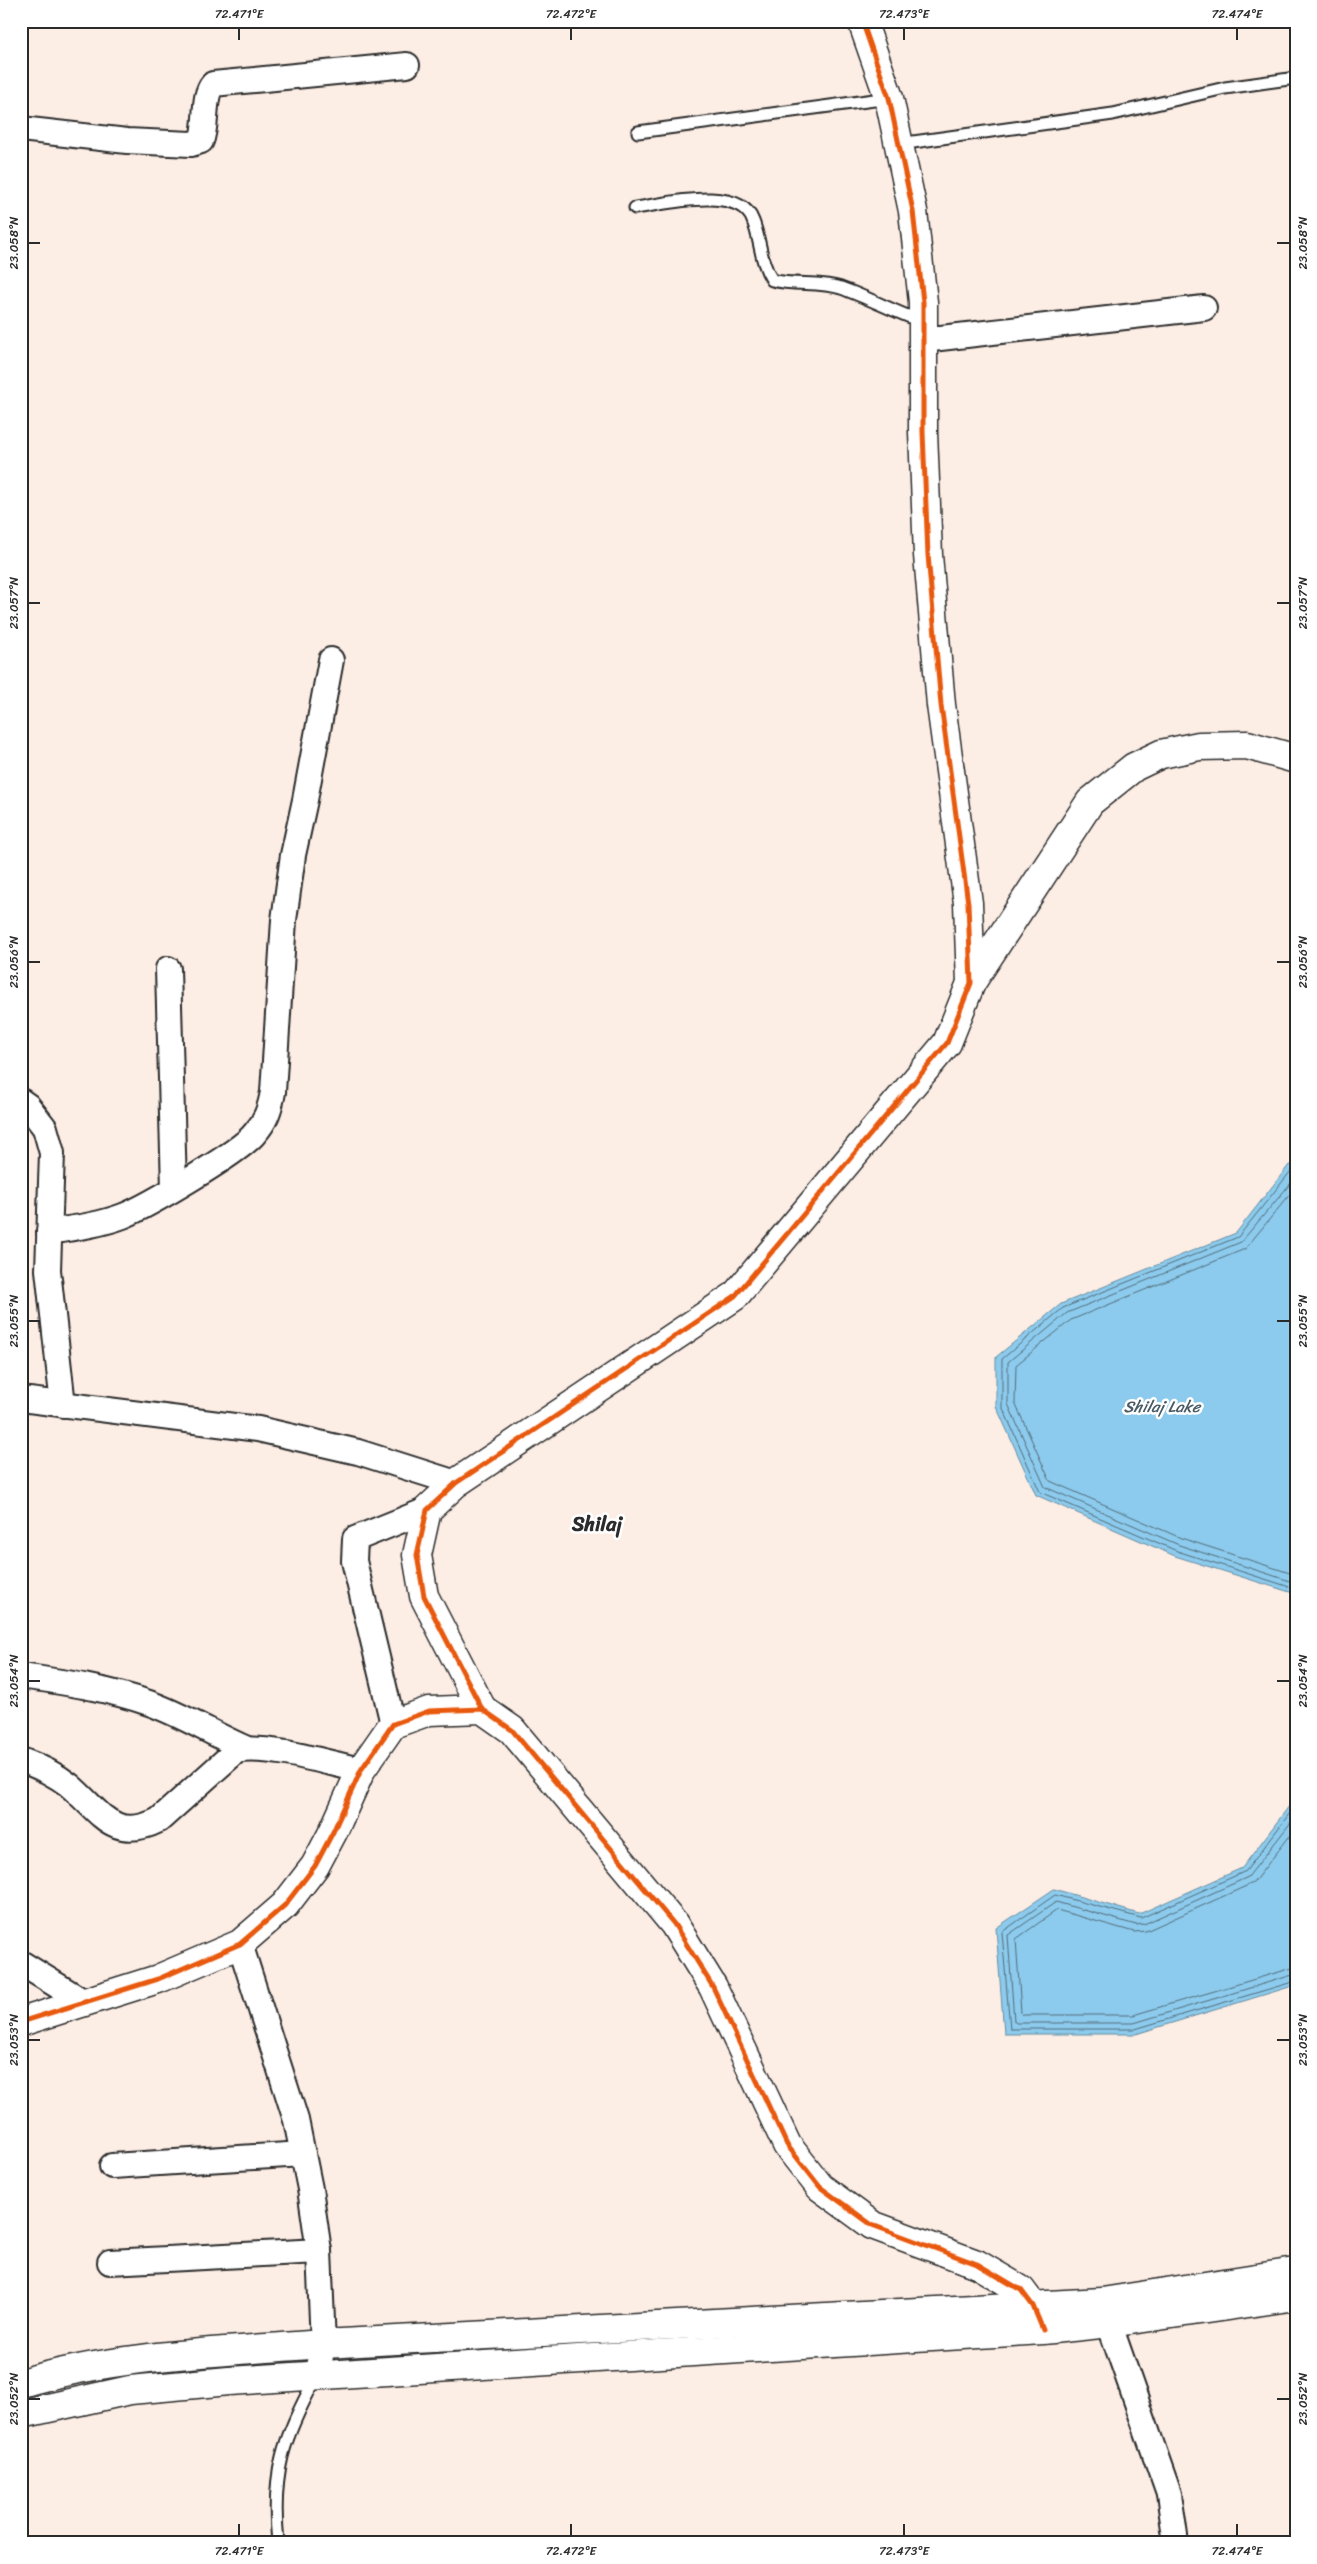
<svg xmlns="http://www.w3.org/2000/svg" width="1317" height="2564" font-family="Sriracha,sans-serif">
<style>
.water{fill:#8ccbed;stroke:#658b9f}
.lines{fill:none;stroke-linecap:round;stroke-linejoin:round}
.shore{stroke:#526b79;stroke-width:1}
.service-casing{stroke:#2b2b2b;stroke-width:15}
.minor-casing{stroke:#2b2b2b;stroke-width:28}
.tertiary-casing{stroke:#2b2b2b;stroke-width:31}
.secondary-casing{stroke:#2b2b2b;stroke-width:31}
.service{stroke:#fff;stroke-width:11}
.minor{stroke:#fff;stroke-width:24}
.tertiary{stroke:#fff;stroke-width:28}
.secondary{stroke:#fff;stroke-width:28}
.cycleway-casing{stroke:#fff;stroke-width:8}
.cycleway{stroke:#e8590c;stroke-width:5}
.ticks{fill:none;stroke:#2b2b2b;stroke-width:2}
.labels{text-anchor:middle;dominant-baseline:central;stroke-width:5;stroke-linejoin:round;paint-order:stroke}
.water-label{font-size:16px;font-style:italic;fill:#485b65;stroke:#fff}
.district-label{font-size:20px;font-weight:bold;fill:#2b2b2b;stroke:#fff}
.neatline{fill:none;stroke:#2b2b2b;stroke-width:2}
.ticks-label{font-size:12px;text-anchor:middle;fill:#2b2b2b}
</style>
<rect width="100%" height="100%" fill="#fdeee5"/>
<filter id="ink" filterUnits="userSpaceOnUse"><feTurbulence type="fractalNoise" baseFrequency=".02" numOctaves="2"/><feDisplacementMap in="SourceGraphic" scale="10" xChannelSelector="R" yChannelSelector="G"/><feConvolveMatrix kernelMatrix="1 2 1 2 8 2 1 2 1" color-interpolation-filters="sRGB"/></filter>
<g filter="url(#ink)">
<g class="water">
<polygon points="1289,1165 1296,1165 1296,1594 1175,1556 1036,1495 996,1406 996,1357 1061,1304 1236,1233"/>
<polygon points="1296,1797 1296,1985 1136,2034 1004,2034 996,1928 1054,1889 1139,1914 1242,1868"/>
</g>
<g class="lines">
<g class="shore">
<polyline points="1296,1170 1291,1171 1238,1237 1063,1308 1002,1359 1002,1406 1040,1492 1177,1551 1296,1589"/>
<polyline points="1296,1177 1241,1242 1067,1313 1008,1362 1008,1404 1045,1487 1179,1545 1296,1583"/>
<polyline points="1296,1187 1245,1249 1071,1320 1016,1365 1015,1403 1050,1481 1181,1538 1296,1575"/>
<polyline points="1296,1805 1246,1871 1141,1918 1055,1895 1002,1932 1010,2029 1135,2029 1296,1981"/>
<polyline points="1296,1816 1248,1877 1144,1924 1136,1925 1056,1902 1008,1935 1014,2021 1016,2023 1134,2023 1296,1974"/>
<polyline points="1296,1828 1253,1883 1146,1931 1134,1932 1057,1910 1016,1939 1021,2013 1023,2015 1133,2015 1296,1967"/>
</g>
<g class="service-casing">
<g id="service">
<polyline points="638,132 889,98"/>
<polyline points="899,144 1113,114 1225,88 1296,78"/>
<path d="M635,208C665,204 740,184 753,221C761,241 760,262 772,280C795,286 818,281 841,288C869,298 895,312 923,322"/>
<path d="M278,2543C271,2473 283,2438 316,2378"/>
</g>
</g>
<g class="minor-casing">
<g id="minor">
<path d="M21,129L127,141L191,144L201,141C208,125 202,96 213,84L407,65"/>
<polyline points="923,340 1204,308"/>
<polyline points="168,969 174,1188"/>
<polyline points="21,1101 28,1106 45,1128 52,1153 48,1270 63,1405"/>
<path d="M49,1232C74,1228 99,1225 123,1216C146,1207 242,1151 255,1133C266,1121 270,1108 273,1092L284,920L293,855L305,800L331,660"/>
<polyline points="21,1399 258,1429 358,1452 456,1483"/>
<path d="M21,1676C64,1682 109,1689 149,1703C183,1715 214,1735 247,1749"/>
<polyline points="393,1724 354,1561 355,1539 427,1510"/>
<path d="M21,1760C38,1766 54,1773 69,1785C100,1811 113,1843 159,1820L236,1751C268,1744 327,1763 361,1770"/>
<polyline points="240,1944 296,2120 310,2189 319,2251 323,2344 318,2373"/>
<polyline points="21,1963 84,2002"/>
<polyline points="112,2166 303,2154"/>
<polyline points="110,2262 319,2251"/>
<polyline points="1103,2306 1169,2494 1176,2543"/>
</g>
</g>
<g class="tertiary-casing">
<g id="tertiary">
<polyline points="971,983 1090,802 1134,767 1161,754 1199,746 1247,745 1296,759"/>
<polyline points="482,1709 424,1596 417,1555 427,1510 456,1483 735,1296 947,1043 971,983 968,903 941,705 928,555 923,432 923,302 913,211 889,98 862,21"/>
<polyline points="21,2022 158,1979 240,1944 285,1905 315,1866 333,1832 361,1770 393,1724 429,1711 482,1709 512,1730 674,1924 713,1987 787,2145 820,2187 872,2225 977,2264 1021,2290 1033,2306 1041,2325"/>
</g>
</g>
<g class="secondary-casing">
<g id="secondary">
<path d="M21,2383C118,2354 223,2352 323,2344L1102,2302L1296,2272"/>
<polyline points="21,2414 130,2390 229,2381 1043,2330 1110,2323 1296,2296"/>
</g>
</g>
<use href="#service" class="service"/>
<use href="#minor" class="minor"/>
<use href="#tertiary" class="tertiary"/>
<use href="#secondary" class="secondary"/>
<g class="cycleway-casing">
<g id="cycleway">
<polyline points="482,1709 424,1596 417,1555 427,1510 456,1483 735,1296 947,1043 971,983 968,903 941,705 928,555 923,432 923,302 913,211 889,98 862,21"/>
<polyline points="21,2022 158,1979 240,1944 285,1905 315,1866 333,1832 361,1770 393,1724 429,1711 482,1709 512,1730 674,1924 713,1987 787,2145 820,2187 872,2225 977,2264 1021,2290 1033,2306 1043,2330"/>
</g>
</g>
<use href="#cycleway" class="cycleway"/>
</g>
</g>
<path class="ticks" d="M239,28V40M571,28V40M904,28V40M1237,28V40M28,243H40M1277,243H1290M28,603H40M1277,603H1290M28,962H40M1277,962H1290M28,1321H40M1277,1321H1290M28,1681H40M1277,1681H1290M28,2040H40M1277,2040H1290M28,2399H40M1277,2399H1290M239,2524V2536M571,2524V2536M904,2524V2536M1237,2524V2536"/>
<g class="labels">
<g class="water-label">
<text x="1162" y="1406">Shilaj Lake</text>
</g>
<g class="district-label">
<text x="597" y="1524">Shilaj</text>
</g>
</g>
<rect width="1317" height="2564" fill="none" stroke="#fff" stroke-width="55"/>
<rect x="28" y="28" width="1262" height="2508" class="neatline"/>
<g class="ticks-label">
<text x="239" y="18">72.471°E</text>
<text x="571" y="18">72.472°E</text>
<text x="904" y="18">72.473°E</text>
<text x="1237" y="18">72.474°E</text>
<text transform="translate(14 243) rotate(-90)" y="4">23.058°N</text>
<text transform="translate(1303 243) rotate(-90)" y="4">23.058°N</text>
<text transform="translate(14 603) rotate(-90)" y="4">23.057°N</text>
<text transform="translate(1303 603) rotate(-90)" y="4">23.057°N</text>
<text transform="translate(14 962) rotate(-90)" y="4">23.056°N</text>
<text transform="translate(1303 962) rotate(-90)" y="4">23.056°N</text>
<text transform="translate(14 1321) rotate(-90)" y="4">23.055°N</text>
<text transform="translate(1303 1321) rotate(-90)" y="4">23.055°N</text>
<text transform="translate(14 1681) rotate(-90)" y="4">23.054°N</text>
<text transform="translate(1303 1681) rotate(-90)" y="4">23.054°N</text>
<text transform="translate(14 2040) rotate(-90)" y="4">23.053°N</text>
<text transform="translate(1303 2040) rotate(-90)" y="4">23.053°N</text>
<text transform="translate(14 2399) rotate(-90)" y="4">23.052°N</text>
<text transform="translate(1303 2399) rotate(-90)" y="4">23.052°N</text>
<text x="239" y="2555">72.471°E</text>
<text x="571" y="2555">72.472°E</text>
<text x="904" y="2555">72.473°E</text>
<text x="1237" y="2555">72.474°E</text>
</g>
</svg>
